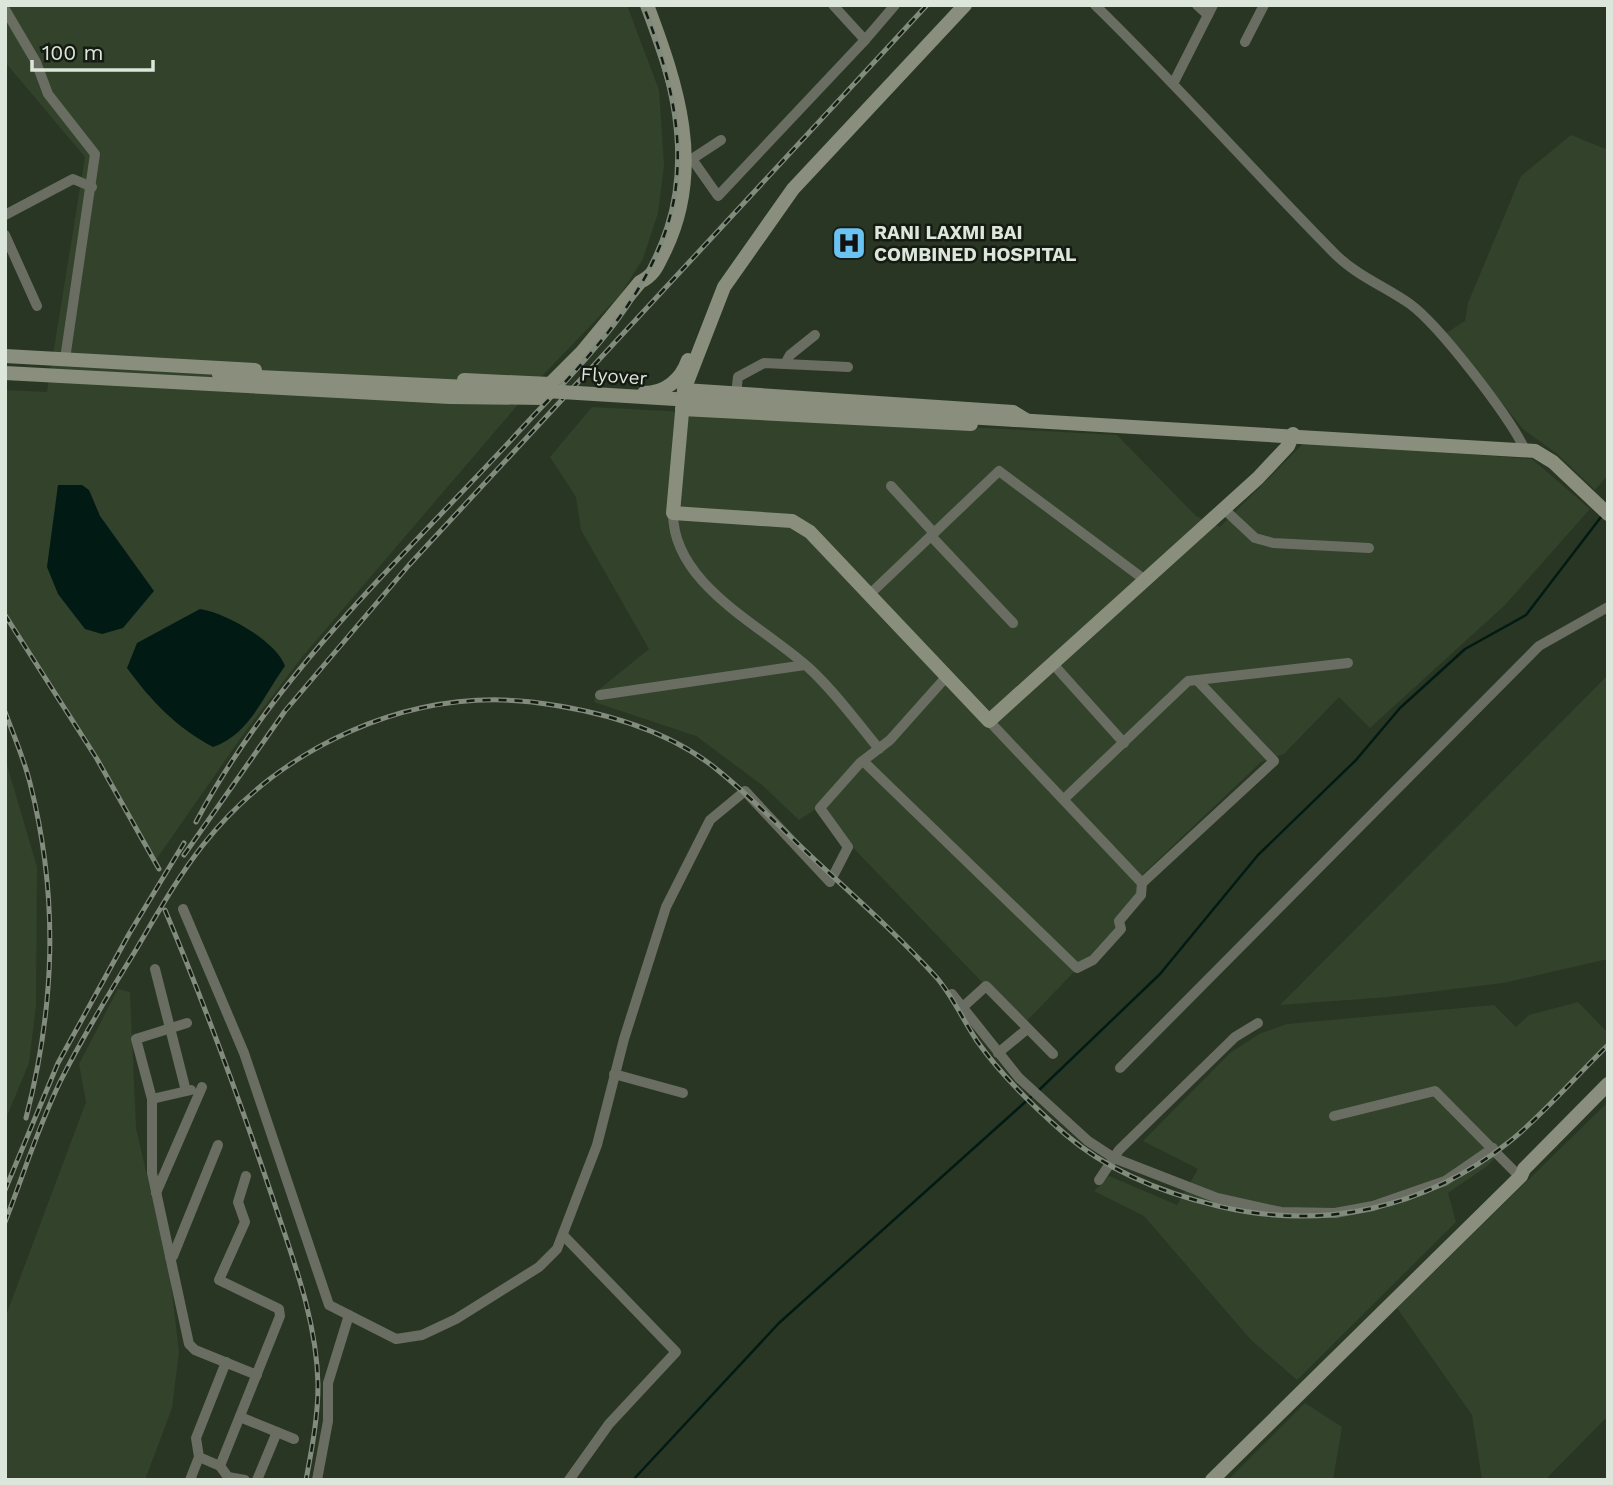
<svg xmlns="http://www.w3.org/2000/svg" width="1613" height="1485" font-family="'Work Sans',sans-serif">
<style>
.built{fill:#32422b}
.water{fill:#021a14}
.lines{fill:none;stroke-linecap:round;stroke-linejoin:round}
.stream{stroke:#021a14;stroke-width:2.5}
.street{stroke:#6a6d62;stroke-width:10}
.secondary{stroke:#8a8e7d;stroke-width:14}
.rail-casing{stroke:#818c7d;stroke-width:5}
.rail{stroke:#151b13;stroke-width:2.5;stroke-dasharray:8;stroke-linecap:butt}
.secondary-bridge{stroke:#8a8e7d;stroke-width:14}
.labels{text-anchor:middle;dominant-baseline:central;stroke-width:5;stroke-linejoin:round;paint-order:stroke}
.poi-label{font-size:19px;font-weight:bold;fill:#dde6da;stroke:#151b13;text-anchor:start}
.street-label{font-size:19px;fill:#dde6da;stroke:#151b13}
</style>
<rect width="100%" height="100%" fill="#293623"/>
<g class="built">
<polygon points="5,5 627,5 659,90 664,165 658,213 643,259 620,295 545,373 302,657 245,732 153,864 100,765 5,618 5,390 47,392 85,157 5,62"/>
<polygon points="1571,135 1608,150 1608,475 1595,490 1557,454 1523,429 1446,333 1465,321 1468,303 1521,176"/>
<polygon points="592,407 1117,435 1196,516 1220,527 1305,442 1532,459 1590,509 1505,605 1370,728 1339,697 1284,754 1261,762 1143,874 1143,900 1023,1025 816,809 799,820 762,785 696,736 594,702 596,692 649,649 581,530 576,497 550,457"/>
<polygon points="1608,675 1608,959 1503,983 1389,997 1280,1005"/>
<polygon points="5,758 37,867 36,1006 29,1063 5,1121"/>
<polygon points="118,989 130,992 136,1128 170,1275 179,1352 172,1408 145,1480 5,1480 5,1318 86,1102 79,1064"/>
<polygon points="1578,1002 1608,1033 1608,1049 1486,1167 1448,1193 1456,1222 1297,1380 1251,1340 1144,1216 1094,1191 1109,1176 1177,1205 1198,1169 1143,1141 1230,1053 1259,1034 1287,1024 1494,1005 1516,1027 1529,1015"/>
<polygon points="1608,1102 1608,1416 1545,1480 1482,1480 1472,1415 1397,1308"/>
<polygon points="1305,1403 1342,1427 1333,1480 1228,1480"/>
</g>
<g class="water">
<polygon points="58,485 82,485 89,490 100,516 154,591 123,628 102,634 85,629 58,594 47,567"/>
<path d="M200,609C226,613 276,641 285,666C263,696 250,734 213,747C176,727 152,702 127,668L137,643Z"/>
</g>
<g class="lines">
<g class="stream">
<polyline points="1038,1091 1160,974 1258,855 1356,760 1400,708 1465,649 1526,615 1601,517"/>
<polyline points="633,1480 779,1323 1033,1095"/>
</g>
<g class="street">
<path d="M1095,5C1178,86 1254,172 1335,254C1357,276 1386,287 1410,304C1439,325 1510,417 1525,450"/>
<polyline points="1197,5 1208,15"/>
<polyline points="6,11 36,62 48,94 95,154 65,359"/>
<polyline points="865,40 895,5"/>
<polyline points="1245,42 1264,5"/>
<polyline points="1174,82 1213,5"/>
<polyline points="721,140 692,159 718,196 865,40 833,5"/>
<polyline points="5,215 73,179 92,187"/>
<polyline points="5,235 37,306"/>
<polyline points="785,364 790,355 815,335"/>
<polyline points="736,394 738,377 764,363 848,367"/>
<polyline points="891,486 934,533"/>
<polyline points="1224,509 1255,538 1273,543 1369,548"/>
<path d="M673,513C673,585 762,625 809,668C835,692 856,721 879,749"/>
<polyline points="931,536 1013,623"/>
<polyline points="870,594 999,471 1145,580"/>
<polyline points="1053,664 1124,743"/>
<polyline points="600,695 805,665"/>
<polyline points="989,721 1142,883"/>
<polyline points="863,761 1077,968 1093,960 1121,929 1119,921 1141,895 1142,883 1274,761 1197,680"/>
<polyline points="1064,799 1188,681 1348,663"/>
<polyline points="183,909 244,1053 329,1305 396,1339 422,1335 456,1319 539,1267 557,1249 597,1145 624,1039 666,907 710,820 745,791 830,882 848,847 820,808 860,763 890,740 947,676"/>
<polyline points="155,969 186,1091"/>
<polyline points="952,994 1019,1078 1088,1141 1114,1158 1217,1198 1281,1212 1335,1213 1373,1206 1445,1181 1493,1148"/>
<polyline points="964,1006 986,986 1053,1054"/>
<polyline points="187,1023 136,1039 152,1099 152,1173 189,1344 195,1350 257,1375"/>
<polyline points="998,1053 1026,1030"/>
<polyline points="1120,1068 1539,646 1608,607"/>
<polyline points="614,1074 683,1093"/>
<polyline points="152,1099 191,1090"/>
<polyline points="1334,1116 1435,1091 1520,1177"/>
<polyline points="1099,1180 1119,1150 1235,1037 1258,1023"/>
<polyline points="156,1193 202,1087"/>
<polyline points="563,1235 676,1352 609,1424 569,1480"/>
<polyline points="170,1257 173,1256 218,1145"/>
<polyline points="240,1417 294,1439"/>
<polyline points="220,1466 199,1457 196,1438 226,1362"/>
<polyline points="228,1477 220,1466 280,1316 279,1309 219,1280 245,1222 238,1202 246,1176"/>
<polyline points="228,1477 245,1480"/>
<polyline points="190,1480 199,1457"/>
<polyline points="257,1480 277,1432"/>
<polyline points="317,1480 328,1421 328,1383 349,1315"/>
</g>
<g class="secondary">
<polyline points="965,5 793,189 724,287 684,390 673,513 792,521 810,532 989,721 1258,478 1288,446 1293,434"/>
<polyline points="5,356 255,370"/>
<polyline points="5,373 450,397 544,398 551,388 550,384 464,380"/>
<path d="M550,384L582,352L640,282C655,275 658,264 665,250C705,167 677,85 647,5"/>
<polyline points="684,390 1013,412 1026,420"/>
<path d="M644,393C665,393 681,380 688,360"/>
<polyline points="682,409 971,424"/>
<polyline points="1015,420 1535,451 1553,462 1608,514"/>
<polyline points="1212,1480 1521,1176 1524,1169 1608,1084"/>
</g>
<g class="rail-casing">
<g id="rail">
<polyline points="5,615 97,759 159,869"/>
<path d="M5,712C14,736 24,759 30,783C59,897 55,1006 26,1118"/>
<path d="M196,822C273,676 401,559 512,439C571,374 639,313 667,227C691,153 671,75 643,5"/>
<polyline points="184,855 285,711 409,565 927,5"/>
<path d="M165,910C205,1005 240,1101 273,1199C293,1259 317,1321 318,1385C318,1417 312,1448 306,1480"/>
<polyline points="5,1190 58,1063 129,934 184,843"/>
<path d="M5,1222C23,1176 38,1127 60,1082C82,1038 108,995 134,953C156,916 177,878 203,845C280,747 408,688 532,702C597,710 669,729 720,772C753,799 783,830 814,859C856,898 898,935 937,978C953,997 963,1020 977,1041C1001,1075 1034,1107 1065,1134C1108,1171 1163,1193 1218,1206C1323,1231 1424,1209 1509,1142C1544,1114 1575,1077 1608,1045"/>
</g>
</g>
<use href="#rail" class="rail"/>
<polyline class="secondary-bridge" points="219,375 529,390 1015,420"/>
</g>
<defs>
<g id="hospital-square" transform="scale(1.75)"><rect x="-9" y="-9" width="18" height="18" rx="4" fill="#6bc3f2" stroke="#151b13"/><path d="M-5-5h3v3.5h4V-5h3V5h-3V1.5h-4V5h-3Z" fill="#111"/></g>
</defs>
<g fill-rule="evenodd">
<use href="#hospital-square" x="849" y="243"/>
</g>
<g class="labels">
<g class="poi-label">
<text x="874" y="232">RANI LAXMI BAI<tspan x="874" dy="22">COMBINED HOSPITAL</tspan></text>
</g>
<g class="street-label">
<text transform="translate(614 376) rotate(4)">Flyover</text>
</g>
</g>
<rect width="1613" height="1485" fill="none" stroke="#dde6da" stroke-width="14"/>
<path d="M32 60v10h121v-10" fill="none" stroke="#dde6da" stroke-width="3.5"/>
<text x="42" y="60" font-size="21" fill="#dde6da" stroke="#151b13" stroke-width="5" paint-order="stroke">100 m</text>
</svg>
